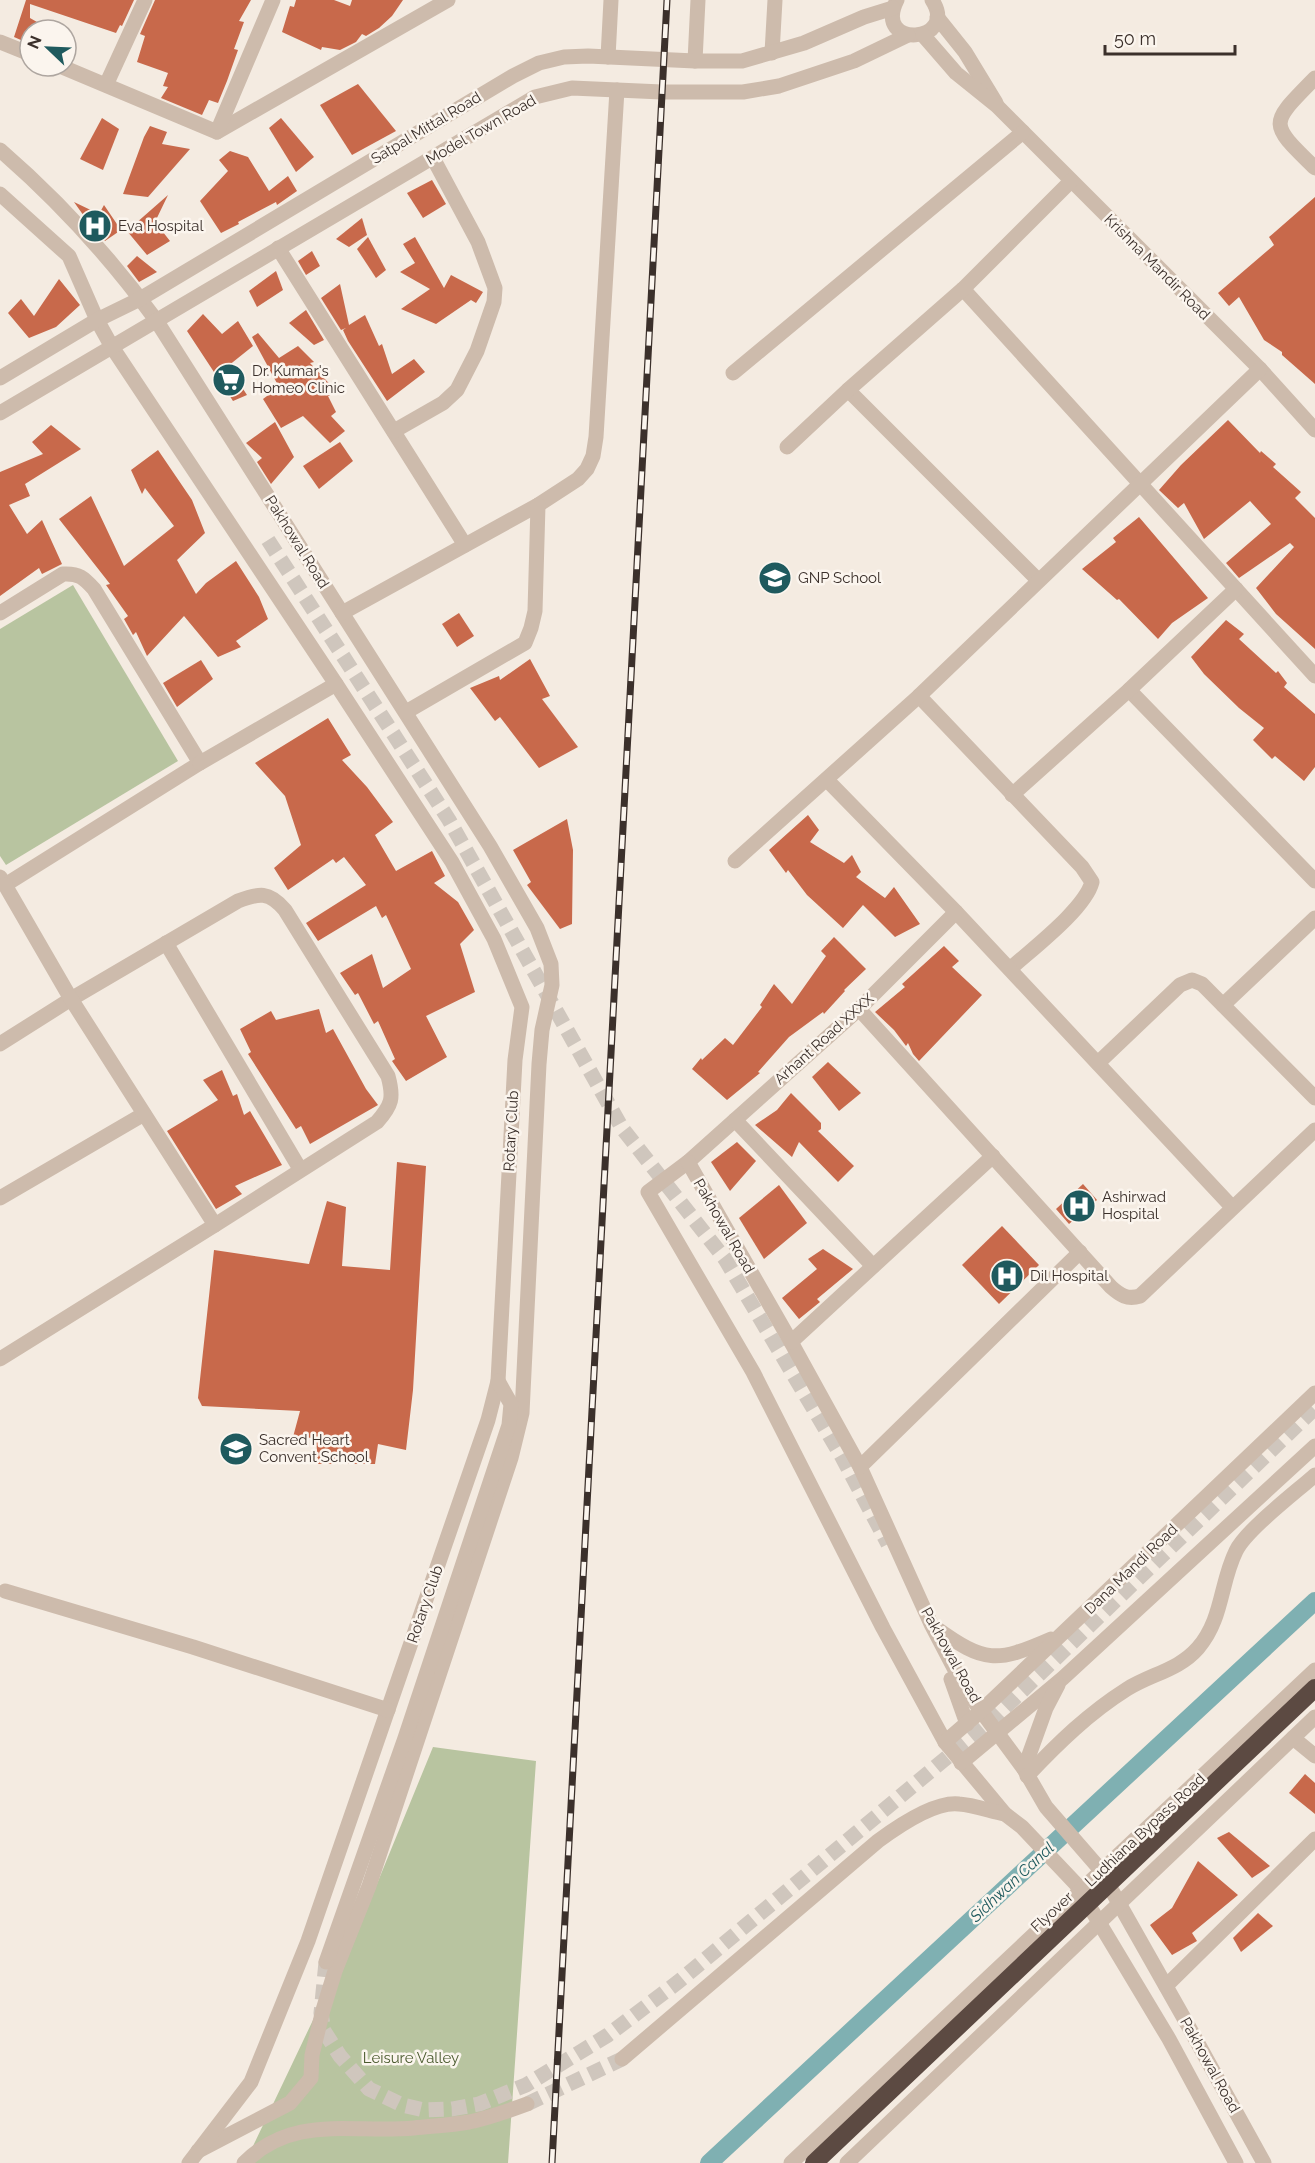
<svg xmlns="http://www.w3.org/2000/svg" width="1315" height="2163" font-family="Raleway,sans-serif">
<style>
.green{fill:#b8c4a0}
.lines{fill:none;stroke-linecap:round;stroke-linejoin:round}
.canal{stroke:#7fb0b2;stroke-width:18}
.building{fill:#c8694b}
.minor-tunnel{stroke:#cfc6bd;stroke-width:15;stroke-dasharray:15 8;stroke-linecap:butt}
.minor{stroke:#cdbbac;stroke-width:15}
.highway{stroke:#5c4a42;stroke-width:18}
.rail-casing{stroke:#3b302b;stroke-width:7}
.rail{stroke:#fbf5ee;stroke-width:4.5;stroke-dasharray:14;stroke-linecap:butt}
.labels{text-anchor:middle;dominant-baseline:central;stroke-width:5;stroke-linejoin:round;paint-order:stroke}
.street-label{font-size:15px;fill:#3b302b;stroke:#fbf5ee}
.poi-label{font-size:15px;fill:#3b302b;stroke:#fbf5ee;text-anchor:start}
.park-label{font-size:15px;fill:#4a5a2e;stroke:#fbf5ee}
.water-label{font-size:16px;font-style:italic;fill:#1f5a5e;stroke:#fbf5ee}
</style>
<rect width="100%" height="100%" fill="#f4ebe1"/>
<g class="green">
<polygon points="73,585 178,761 6,865 0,856 0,629"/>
<polygon points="433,1747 536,1761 508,2163 245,2163 372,1896"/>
</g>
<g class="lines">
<polyline class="canal" points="709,2163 1315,1601"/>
</g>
<g class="building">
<polygon points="26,0 134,0 122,26 120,25 116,33 30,4 30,18 51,30 30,30 30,44 14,37"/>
<polygon points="155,0 251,0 239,21 244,22 234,49 238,50 227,81 218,103 209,100 202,115 161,98 168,87 163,86 168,73 137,62 145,36 140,34"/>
<polygon points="296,0 334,0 350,6 352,0 403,0 392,16 379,28 366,36 362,34 356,42 340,50 322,47 321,50 282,32 290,6 294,7"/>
<polygon points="358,84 396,131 352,155 320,105"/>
<polygon points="102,118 119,129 103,170 80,159"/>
<polygon points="281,118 314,157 296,172 269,128"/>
<polygon points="150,126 167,132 162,144 190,149 148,197 123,194 144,137"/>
<polygon points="230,151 248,157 269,191 288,176 297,191 277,205 276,202 238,222 239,224 221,233 200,201 228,171 219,160"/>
<polygon points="432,180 446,204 423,218 407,193"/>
<polygon points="168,195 155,222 170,241 147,255 127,231"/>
<polygon points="1315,197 1315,384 1282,355 1282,352 1264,340 1239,297 1229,306 1218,293 1274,245 1269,237"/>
<polygon points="74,202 99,214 104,205 121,230 105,241 86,219"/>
<polygon points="362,218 367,235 349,247 336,239"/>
<polygon points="368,237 386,270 376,278 357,249"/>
<polygon points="415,237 444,288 451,275 483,292 476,303 471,300 436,324 401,309 430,289 400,272 415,263 403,244"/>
<polygon points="312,251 320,266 306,275 298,261"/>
<polygon points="137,256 157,272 139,282 127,266"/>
<polygon points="276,271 283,290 257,307 249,291"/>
<polygon points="59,279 80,305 56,327 29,338 8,313 21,299 34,316"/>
<polygon points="340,284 349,325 365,315 379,346 382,344 392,374 414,359 425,372 387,401 348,341 343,330 346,328 341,330 321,298"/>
<polygon points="306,310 324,340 314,345 289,323"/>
<polygon points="203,314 222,334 238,321 253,346 228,366 247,395 233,401 187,331"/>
<polygon points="258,333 279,358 298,346 314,362 310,363 337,392 328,396 336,412 331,416 345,431 330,443 303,416 281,428 263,399 279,387 252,337"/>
<polygon points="1228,420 1260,453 1261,451 1276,464 1273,467 1301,492 1295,498 1315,518 1315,649 1276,614 1256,588 1294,547 1290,543 1239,578 1226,563 1271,524 1250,501 1204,539 1184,503 1178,508 1159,490 1181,465"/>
<polygon points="275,422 294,457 271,484 257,462 262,458 246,443"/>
<polygon points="51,425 81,449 25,484 30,496 9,505 27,534 42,520 62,564 42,574 39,568 0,596 0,472 43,454 32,442"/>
<polygon points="340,442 353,461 319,489 303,466"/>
<polygon points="158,450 192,500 205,533 177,560 196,594 206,583 236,561 259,597 268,619 236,641 241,647 218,657 184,616 147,656 136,632 133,635 124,619 128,616 106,585 110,584 59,519 91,496 124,566 174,526 145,488 142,494 131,470"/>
<polygon points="1139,517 1208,598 1172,623 1158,639 1119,599 1117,600 1082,569 1116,542 1113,538"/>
<polygon points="459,613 474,636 457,647 442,624"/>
<polygon points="1226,620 1244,634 1239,639 1276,673 1278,671 1287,683 1284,687 1315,714 1315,767 1304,781 1275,756 1272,759 1253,740 1264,728 1239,708 1204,674 1191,657"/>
<polygon points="530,659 550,696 542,699 578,747 539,768 500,717 495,721 470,688 499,676 500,680"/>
<polygon points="201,660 213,679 177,707 163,683"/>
<polygon points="328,718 351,755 342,760 367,787 393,822 375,835 396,871 432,851 445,876 434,883 458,902 474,930 460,944 475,992 426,1016 447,1057 406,1081 392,1061 395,1059 378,1021 374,1024 358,993 355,995 340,973 372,954 383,988 411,969 386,915 382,918 376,906 318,941 306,923 366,885 344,857 336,863 333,859 288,890 274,868 301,845 285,796 255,763"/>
<polygon points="808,815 819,830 810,842 844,863 852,855 861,872 856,877 885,898 894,887 920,924 895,937 863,905 843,928 807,895 788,870 786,873 769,850"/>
<polygon points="567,819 573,850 572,924 560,929 527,885 531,882 513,850"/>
<polygon points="834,937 866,969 844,990 845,991 824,1014 823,1012 789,1037 758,1072 760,1073 727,1100 692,1069 701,1058 702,1060 725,1038 733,1045 762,1007 760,1005 774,984 792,1004 826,956 821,951"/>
<polygon points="944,946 959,961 952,967 982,995 919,1061 913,1054 908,1043 906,1046 894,1030 875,1012 905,987 902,984"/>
<polygon points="319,1009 326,1033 333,1029 366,1089 378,1105 310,1144 301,1126 296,1129 248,1054 251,1052 240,1029 271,1011 276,1020"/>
<polygon points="828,1062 861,1093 839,1111 812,1077"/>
<polygon points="222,1070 233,1096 237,1094 244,1115 250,1111 282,1165 235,1186 242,1194 216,1209 167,1131 218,1100 203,1080"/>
<polygon points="791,1093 821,1123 821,1129 818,1131 854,1166 838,1182 799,1142 792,1157 755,1125 777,1110"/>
<polygon points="737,1142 756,1161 730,1191 711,1162"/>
<polygon points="397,1162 426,1166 413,1390 406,1450 378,1444 375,1464 318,1464 316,1438 293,1437 300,1411 202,1406 198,1398 214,1250 309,1264 327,1201 346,1207 342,1266 390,1270"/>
<polygon points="1083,1184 1097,1200 1069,1224 1056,1209"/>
<polygon points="779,1185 807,1223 764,1259 739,1218"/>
<polygon points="1002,1226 1039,1265 999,1304 962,1265"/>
<polygon points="823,1249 853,1269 817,1299 820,1302 799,1319 782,1298 817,1269 808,1259"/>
<polygon points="1305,1774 1315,1783 1315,1814 1289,1793"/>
<polygon points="1229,1832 1270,1866 1252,1878 1217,1838"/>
<polygon points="1198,1861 1238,1895 1192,1933 1197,1941 1172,1955 1150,1925 1172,1908"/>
<polygon points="1258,1913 1273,1926 1241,1952 1233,1938"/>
</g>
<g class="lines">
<g class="minor-tunnel">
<polyline points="268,540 449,820 622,1128 725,1259 842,1457 888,1544"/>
<polyline points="326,1962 321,2013 324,2031 340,2056 369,2089 402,2105 424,2110 452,2109 479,2104 526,2085 608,2035 678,1982 994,1718 1315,1408"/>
<polyline points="527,2104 622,2059"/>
</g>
<g class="minor">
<path d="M897,0C872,50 960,43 932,0"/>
<polyline points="937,17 965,52 996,103"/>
<polyline points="923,35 956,73 997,106 1260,369 1315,430"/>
<polyline points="0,42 30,54"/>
<polyline points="772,53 775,0"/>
<polyline points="608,57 611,0"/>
<polyline points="695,61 698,0"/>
<polyline points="60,66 217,132 448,0"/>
<path d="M1315,78C1269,125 1268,122 1315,168"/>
<polyline points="106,85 145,0"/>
<polyline points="217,132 273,0"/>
<path d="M0,150C59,201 110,257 156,320L490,846L537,928L551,964L552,985L542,1030L539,1064L522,1413L511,1458L369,1886L335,1971L323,2010L312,2055L311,2078L290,2103L198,2151"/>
<polyline points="0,194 69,256 97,320 112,347 336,684 452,862 494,939 522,1007 515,1060 498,1381 488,1420 308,1941 251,2082 189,2163"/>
<polyline points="278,248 465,545"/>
<polyline points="963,289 1315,676"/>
<polyline points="733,373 1023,132"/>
<polyline points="0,378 97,320 140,299 513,76 539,63 564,57 588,56 695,61 742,61 804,43 864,17 893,8"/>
<polyline points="848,390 1038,580"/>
<polyline points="0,413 535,97 572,88 662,92 743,92 779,86 854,61 908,35"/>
<polyline points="394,431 443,403 457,390 477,351 494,302 495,288 478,242 433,158"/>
<polyline points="787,447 848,390 963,289 1071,181"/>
<path d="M0,613L63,574C79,573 84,578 94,589L200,763L5,885L0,877"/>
<polyline points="342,613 538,505 578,479 587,469 593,456 596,437 617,90"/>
<polyline points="1129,690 1315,881"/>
<path d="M919,696L1082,867L1092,882C1085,909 1032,949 1010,969"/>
<polyline points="406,712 525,643 531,628 535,611 538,505"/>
<polyline points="200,763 336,684"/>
<polyline points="827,780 956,912 1232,1207"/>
<polyline points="1012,795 1129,690 1236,589"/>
<polyline points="735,861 919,696 1260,369"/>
<polyline points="956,912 859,1009 688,1162 648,1192 753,1372 883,1628 945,1742 1005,1814 1022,1827 1076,1884 1169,2039 1236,2163"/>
<polyline points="166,943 300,1169"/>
<polyline points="1223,1005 1315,918"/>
<path d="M859,1009L1111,1287C1120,1295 1127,1300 1140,1296L1315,1130"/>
<path d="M0,1044L71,999L238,901C259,893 269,891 285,910L388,1076C394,1098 392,1105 377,1122L215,1225"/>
<polyline points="1098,1063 1180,985 1192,980 1202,984 1315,1098"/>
<polyline points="735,1120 873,1266"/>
<polyline points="688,1162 791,1342 860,1467 931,1624 965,1689 1024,1769 1046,1807 1099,1868 1185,2020 1264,2163"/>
<polyline points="0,1198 144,1114"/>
<polyline points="791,1342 993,1156"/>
<polyline points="0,1359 215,1225 71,999 5,885"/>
<polyline points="860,1467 1080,1252"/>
<polyline points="5,1591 193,1647 388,1710"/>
<path d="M936,1628C985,1663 996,1663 1051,1639"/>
<polyline points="951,1679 967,1724"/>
<polyline points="1293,1738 1315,1756"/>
<polyline points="945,1742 981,1711 1315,1393"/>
<polyline points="961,1763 1063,1678 1315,1446"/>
<polyline points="1024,1769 1046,1708 1058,1685"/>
<path d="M1027,1776C1058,1743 1089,1713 1127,1689C1151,1674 1179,1670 1198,1648C1223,1619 1220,1583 1236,1551C1246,1530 1296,1492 1315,1475"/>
<polyline points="326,1962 405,1738 509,1425 511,1404 498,1381"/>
<polyline points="1166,1986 1315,1839"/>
<path d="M622,2059L878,1841C897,1827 934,1801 959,1804C974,1805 990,1811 1005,1814"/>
<path d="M244,2163C294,2113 353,2134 414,2128C433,2126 452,2125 469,2122C489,2118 508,2111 527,2104"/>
<polyline points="791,2163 1315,1670"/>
<polyline points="847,2163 1315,1717"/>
</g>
<polyline class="highway" points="814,2163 1315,1688"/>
<g class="rail-casing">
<polyline id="rail" points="552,2163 667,0"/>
</g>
<use href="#rail" class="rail"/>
</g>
<defs>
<g id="hospital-disc" transform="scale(1.725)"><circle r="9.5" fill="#1f5a5e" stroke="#fbf5ee"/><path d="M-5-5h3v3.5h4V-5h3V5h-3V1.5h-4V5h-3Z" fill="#fff"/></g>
<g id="supermarket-disc" transform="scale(1.725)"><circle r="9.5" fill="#1f5a5e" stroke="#fbf5ee"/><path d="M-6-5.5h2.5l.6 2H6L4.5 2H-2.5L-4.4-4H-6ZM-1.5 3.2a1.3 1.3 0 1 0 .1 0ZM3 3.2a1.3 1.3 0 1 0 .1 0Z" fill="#fff"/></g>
<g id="school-disc" transform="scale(1.725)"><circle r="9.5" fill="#1f5a5e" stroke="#fbf5ee"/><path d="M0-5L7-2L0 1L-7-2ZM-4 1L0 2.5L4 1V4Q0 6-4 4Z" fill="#fff"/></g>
</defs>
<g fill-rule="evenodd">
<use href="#hospital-disc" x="95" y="226"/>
<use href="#supermarket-disc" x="229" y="380"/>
<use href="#school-disc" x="775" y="578"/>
<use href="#hospital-disc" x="1079" y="1206"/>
<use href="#hospital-disc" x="1007" y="1276"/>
<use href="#school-disc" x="236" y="1449"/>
</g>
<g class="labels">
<g class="street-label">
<text transform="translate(426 128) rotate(-31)">Satpal Mittal Road</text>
<text transform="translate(481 130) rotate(-30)">Model Town Road</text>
<text transform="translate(1157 267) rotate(45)">Krishna Mandir Road</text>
<text transform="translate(297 542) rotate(58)">Pakhowal Road</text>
<text transform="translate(824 1039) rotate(-42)">Arhant Road XXXX</text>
<text transform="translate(511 1131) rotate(-87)">Rotary Club</text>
<text transform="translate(724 1226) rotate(60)">Pakhowal Road</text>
<text transform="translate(1131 1569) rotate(-44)">Dana Mandi Road</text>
<text transform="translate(425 1604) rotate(-71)">Rotary Club</text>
<text transform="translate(951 1655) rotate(61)">Pakhowal Road</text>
<text transform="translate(1145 1830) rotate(-43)">Ludhiana Bypass Road</text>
<text transform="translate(1052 1912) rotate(-43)">Flyover</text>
<text transform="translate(1210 2065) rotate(61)">Pakhowal Road</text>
</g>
<g class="poi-label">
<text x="118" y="226">Eva Hospital</text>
<text x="252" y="371">Dr. Kumar's<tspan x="252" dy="17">Homeo Clinic</tspan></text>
<text x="798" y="578">GNP School</text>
<text x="1102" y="1197">Ashirwad<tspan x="1102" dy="17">Hospital</tspan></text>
<text x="1030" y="1276">Dil Hospital</text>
<text x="259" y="1440">Sacred Heart<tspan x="259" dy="17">Convent School</tspan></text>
</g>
<g class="park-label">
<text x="411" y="2058">Leisure Valley</text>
</g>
<g class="water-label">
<text transform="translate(1012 1882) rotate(-43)">Sidhwan Canal</text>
</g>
</g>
<g transform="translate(48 48) rotate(293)"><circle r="28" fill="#fbf5ee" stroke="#aea6a0" stroke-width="1.5"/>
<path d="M0-4.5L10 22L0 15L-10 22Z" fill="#1f5a5e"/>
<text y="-9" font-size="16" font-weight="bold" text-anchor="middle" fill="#3b302b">N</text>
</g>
<path d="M1105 45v9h130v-9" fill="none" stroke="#3b302b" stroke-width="3"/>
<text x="1114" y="45" font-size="18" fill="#3b302b" stroke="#fbf5ee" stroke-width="4.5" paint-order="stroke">50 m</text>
</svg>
